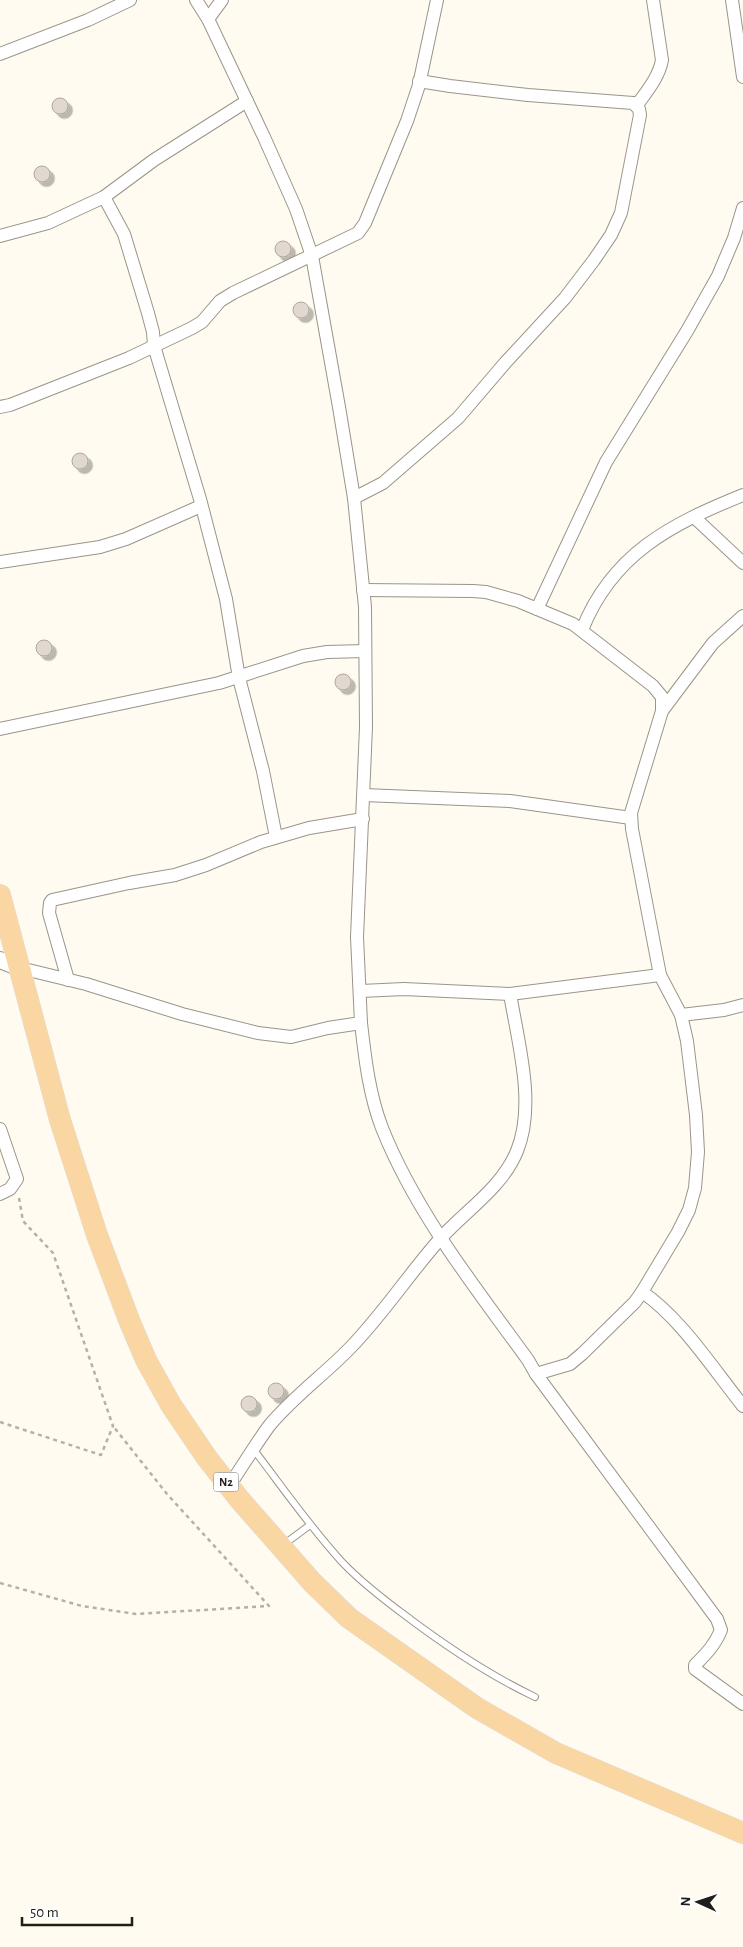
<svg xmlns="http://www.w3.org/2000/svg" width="743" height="1947" font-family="'Alegreya Sans',sans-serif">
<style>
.building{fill:#e1d9d1;stroke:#afa79f;filter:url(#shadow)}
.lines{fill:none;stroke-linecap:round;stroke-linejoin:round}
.service-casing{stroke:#99958b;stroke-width:8}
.minor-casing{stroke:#99958b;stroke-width:14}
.tertiary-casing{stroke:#99958b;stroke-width:18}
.trunk-casing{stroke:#dbdbda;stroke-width:22}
.path{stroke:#b4b1a8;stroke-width:2.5;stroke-dasharray:4 4;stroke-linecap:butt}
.service{stroke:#fff;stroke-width:6}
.minor{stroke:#fff;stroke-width:12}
.tertiary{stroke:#fff;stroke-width:16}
.trunk{stroke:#fad7a2;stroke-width:21}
.labels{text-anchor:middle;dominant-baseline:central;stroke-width:4;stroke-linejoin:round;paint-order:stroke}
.shield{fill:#fff;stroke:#62625f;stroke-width:1}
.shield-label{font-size:12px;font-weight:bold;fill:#1f1e1a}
</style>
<defs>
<filter id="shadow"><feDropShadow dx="4.5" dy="4.5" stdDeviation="0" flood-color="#0004"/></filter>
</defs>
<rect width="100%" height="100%" fill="#fffbf0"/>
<g class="building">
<circle cx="60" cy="106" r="8"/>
<circle cx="42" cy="174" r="8"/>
<circle cx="283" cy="249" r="8"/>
<circle cx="301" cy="310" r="8"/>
<circle cx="80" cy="461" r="8"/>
<circle cx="44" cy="648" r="8"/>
<circle cx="343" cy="682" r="8"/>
<circle cx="276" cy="1391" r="8"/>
<circle cx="249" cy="1404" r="8"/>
</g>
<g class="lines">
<g class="service-casing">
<g id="service">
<path d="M254,1450C283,1488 310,1527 342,1562C361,1582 383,1599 406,1616C447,1647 489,1675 535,1697"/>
<polyline points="283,1545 310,1525"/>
</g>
</g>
<g class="minor-casing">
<g id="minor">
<polyline points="732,0 743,77"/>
<polyline points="208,19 222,0"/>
<polyline points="0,54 88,20 130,0"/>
<path d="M637,105C647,91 659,77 662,60L653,0"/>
<polyline points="104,197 124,234 148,313 153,332 154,346 200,499 226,599 239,678 263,771 276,837"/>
<polyline points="0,236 48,223 104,197 154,160 247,101"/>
<polyline points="0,407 10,405 129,358 192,328 202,322 220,301 233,293 358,233 365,223 407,121 419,85 437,0"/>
<polyline points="354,498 383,483 458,418 505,363 565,298 594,260 611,235 621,213 640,115 639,109 633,103 528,95 450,86 419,81"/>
<polyline points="694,517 743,563"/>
<polyline points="0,562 100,547 126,539 201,506"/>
<polyline points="363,590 473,591 486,592 518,601 573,624 653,686 662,697 662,711 631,813 632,829 660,975 681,1015 687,1041 696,1115 698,1152 695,1188 689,1210 678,1232 642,1292"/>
<polyline points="537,609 606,462 687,331 718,276 734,238 743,208"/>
<path d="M582,630C612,554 671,524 743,495"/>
<polyline points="662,711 713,643 743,616"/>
<polyline points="0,729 219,683 303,656 327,652 365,651"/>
<polyline points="364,795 510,801 631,818"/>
<polyline points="20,968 86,984 182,1014 258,1033 291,1037 328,1028 361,1023 357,937 366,727 365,607 354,498 339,407 312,256 296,209 264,137 208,19 196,0"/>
<polyline points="68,980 49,913 50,903 52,900 129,883 175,875 206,865 261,842 309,828 363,819"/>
<polyline points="361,991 404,989 510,994 660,975"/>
<polyline points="681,1015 724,1010 743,1005"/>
<path d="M361,1023C365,1058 369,1094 382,1128C416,1213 475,1287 528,1360L536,1374L570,1364L582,1354L635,1302L642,1292C680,1317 714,1370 743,1406"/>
<polyline points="0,1129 17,1179 10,1189 0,1194"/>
<path d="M536,1374L717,1619L721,1630C715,1645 706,1654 695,1665V1669L743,1704"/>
<path d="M229,1486C242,1467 255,1445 269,1426C293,1397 325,1374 351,1347C383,1314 409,1274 440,1239C466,1210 502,1188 517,1151C536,1105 518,1042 510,994"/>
</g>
</g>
<g class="tertiary-casing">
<polyline id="tertiary" points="0,960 20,968"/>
</g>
<g class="trunk-casing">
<polyline id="trunk" points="0,895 60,1120 97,1235 129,1320 146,1360 171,1405 207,1458 240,1500 312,1582 349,1618 477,1708 556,1753 743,1833"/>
</g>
<g class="path">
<polyline points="0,1422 101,1455 113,1426 53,1253 23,1221 19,1198"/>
<polyline points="0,1583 82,1606 136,1614 269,1606 167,1494 113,1426"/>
</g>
<use href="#service" class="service"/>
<use href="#minor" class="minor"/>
<use href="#tertiary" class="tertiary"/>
<use href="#trunk" class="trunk"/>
</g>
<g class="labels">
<rect class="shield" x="213.5" y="1472.5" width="25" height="19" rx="4"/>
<g class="shield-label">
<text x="226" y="1482">N2</text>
</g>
</g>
<g transform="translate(698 1902) rotate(273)" stroke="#ffffff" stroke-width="4" paint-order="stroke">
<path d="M0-4L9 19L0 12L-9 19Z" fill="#1f1e1a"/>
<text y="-8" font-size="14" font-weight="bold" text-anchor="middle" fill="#1f1e1a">N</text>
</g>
<path d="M22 1917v8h110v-8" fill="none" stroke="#1f1e1a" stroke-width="2.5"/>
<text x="30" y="1917" font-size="15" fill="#1f1e1a" stroke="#ffffff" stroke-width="4" paint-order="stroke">50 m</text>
</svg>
